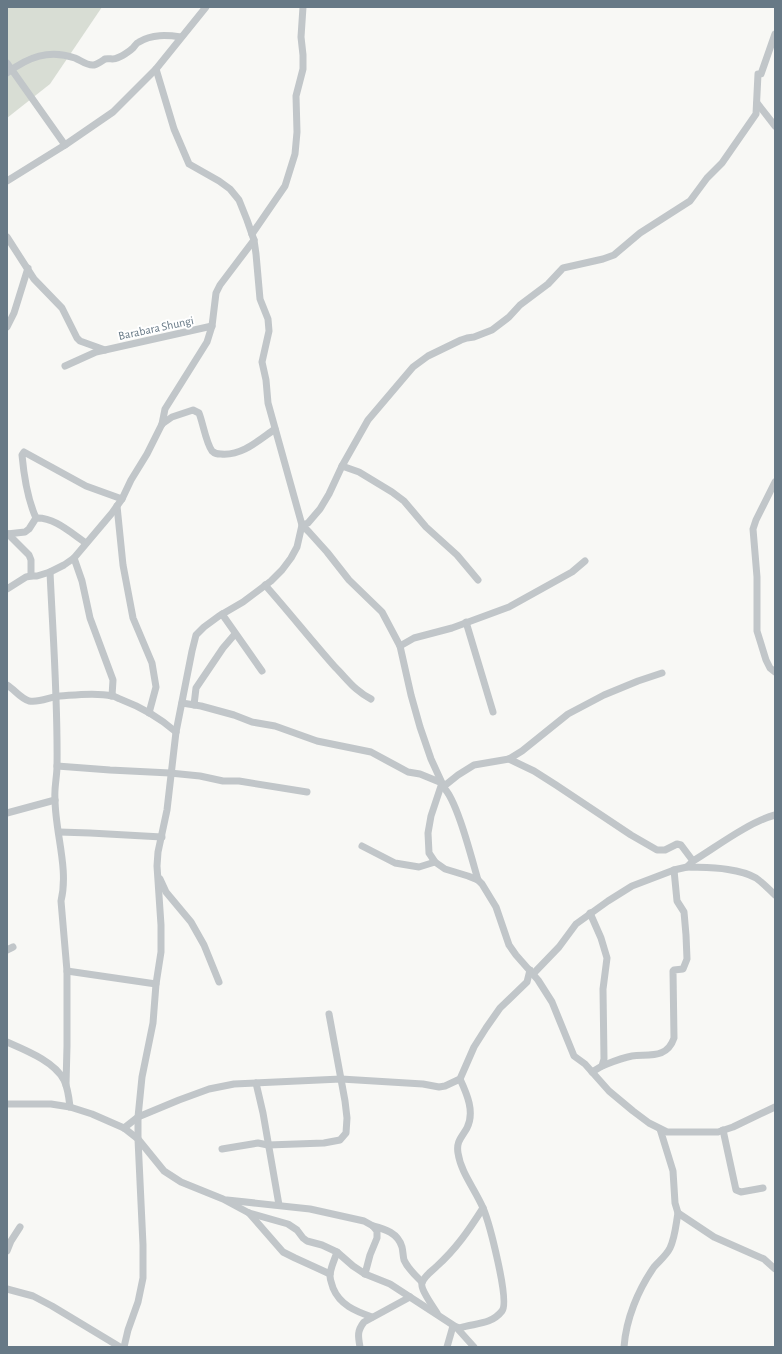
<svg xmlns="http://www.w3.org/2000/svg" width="782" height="1354" font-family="'Alegreya Sans',sans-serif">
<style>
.green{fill:#d8ddd4}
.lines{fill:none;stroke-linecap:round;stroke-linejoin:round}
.minor{stroke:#c1c6c9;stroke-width:7}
.labels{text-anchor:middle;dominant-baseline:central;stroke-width:4;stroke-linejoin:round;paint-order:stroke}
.street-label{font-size:12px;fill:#677986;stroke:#fff}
</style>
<rect width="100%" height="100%" fill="#f8f8f5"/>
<polygon class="green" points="7,7 102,7 50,84 7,118"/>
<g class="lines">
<g class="minor">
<polyline points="7,63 65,145"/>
<polyline points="156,69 174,129 189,164 219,181 230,189 239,200 247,220 254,240 256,254 260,299 268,319 269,331 262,362 266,380 268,403 302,525 309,532 327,552 349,580 382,612 400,646 411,695 420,727 431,759 442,783 431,816 428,833 429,853 435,862 445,869 468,876 478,880 482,884 496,907 509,945 516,955 538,980 552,1002 574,1056 585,1064 609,1091 633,1111 649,1123 667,1132 718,1132 733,1127 775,1107"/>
<path d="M7,73C28,57 49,49 75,58C82,61 87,66 94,65C98,64 102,61 105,59C109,58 114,60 117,58C121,57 130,51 133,48C135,46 136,43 139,42C152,34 167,35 181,37"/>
<polyline points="757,103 775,126"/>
<polyline points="7,181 65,145 113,112 156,69 206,7"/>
<polyline points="252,234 285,186 295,154 297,132 296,96 303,69 303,55 301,37 303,7"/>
<polyline points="7,237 34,279 62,308 77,338 80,341 105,350"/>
<polyline points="7,327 14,313 28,268"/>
<polyline points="65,366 96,352 212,326"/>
<polyline points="162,424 165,409 207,342 212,326 216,293 220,285 254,240"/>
<polyline points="342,466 359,472 392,492 404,501 426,527 457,555 478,580"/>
<polyline points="775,482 756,520 753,529 757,577 757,631 766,660 770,668 775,672"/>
<polyline points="117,506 123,565 133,618 152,663 156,687 149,713"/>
<path d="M36,518C27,498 24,477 22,455L24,452L86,486L122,499"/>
<path d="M7,534L25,532L29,529L36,518C54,517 71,533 86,543"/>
<polyline points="8,534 29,555 31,560 31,576"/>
<polyline points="74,558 82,581 90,618 113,680 112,696"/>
<path d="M50,572C53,637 58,702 57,766C57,777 54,788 55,799C55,832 69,869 61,901L67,971V1046L66,1085"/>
<path d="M265,585C289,612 311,640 335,667C348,680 355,691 371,699"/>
<path d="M7,589L26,577L31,576H37L50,572L64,565L74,558L112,513L122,499L131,480L147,454L162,424L172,417L193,410L199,413C203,423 206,443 212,451C215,454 217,454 221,454C242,456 259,440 275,429"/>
<polyline points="222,614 262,671"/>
<polyline points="466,622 493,712"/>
<polyline points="400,646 414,638 452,628 509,607 572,572 585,561"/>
<path d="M7,685C15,690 20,698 29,701C40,703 49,697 60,696C75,695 96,692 112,696C115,696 117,698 120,699C141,707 159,717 176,732"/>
<path d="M182,703L201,706L234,715L252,722L275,726L317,741L371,752L408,772L420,774L442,783L443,787C457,799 472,860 478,880"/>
<polyline points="194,705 196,688 223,648 235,634"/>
<polyline points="509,759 534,771 556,785 631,835 657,850 665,850 677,844 681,845 693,861"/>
<polyline points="57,766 110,770 170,773 200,776 223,781 239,781 307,792"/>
<polyline points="443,787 458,775 474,765 509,759 522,751 568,714 604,695 638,681 662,673"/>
<polyline points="7,813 55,800"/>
<polyline points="59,832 90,833 162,837"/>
<polyline points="362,846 395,863 419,867 435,862"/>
<path d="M687,867C708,868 737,867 756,878C763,883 769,889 775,895"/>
<polyline points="160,879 166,892 191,922 204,945 219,982"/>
<polyline points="590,913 601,938 607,958 603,989 604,1059 602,1066 592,1072"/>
<polyline points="7,950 13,947"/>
<polyline points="67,971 156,984"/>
<path d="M533,974L559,947L576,924L608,901L632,886L674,870L687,867L693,861C716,847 749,822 775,815"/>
<path d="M7,1042C25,1050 54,1061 64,1080C68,1088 69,1098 70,1107"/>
<path d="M602,1066C612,1062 621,1058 632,1056C649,1054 667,1059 674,1038L673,971L674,970L683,969L687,959L686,935L684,912L677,901L674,870"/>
<polyline points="256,1083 263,1113 279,1205"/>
<polyline points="7,1104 51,1104 70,1107 92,1114 124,1128 138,1139 164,1171 181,1182 223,1199 249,1213 288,1224 297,1230 303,1238 307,1241 322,1245 337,1252 353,1266 365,1274 390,1284 456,1327 474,1347"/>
<polyline points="124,1128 138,1117 179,1100 209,1089 234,1084 341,1079 423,1084 439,1087 445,1086 460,1079 474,1047 486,1028 500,1008 527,982 530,970"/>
<polyline points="660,1129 673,1171 675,1203 678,1213 714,1237 764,1259 775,1269"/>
<polyline points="723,1130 736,1190 741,1192 763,1188"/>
<polyline points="222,1149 258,1143 268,1145 324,1143 340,1140 346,1133 347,1118 345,1101 329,1014"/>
<polyline points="227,1200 310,1209 364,1221 373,1226 377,1231 377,1238 370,1255 365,1274"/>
<polyline points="249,1213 283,1252 295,1258 330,1274"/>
<path d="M373,1226C385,1229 398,1233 402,1247C403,1251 403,1256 404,1260C408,1269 415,1275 422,1282"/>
<polyline points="7,1251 11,1241 20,1227"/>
<path d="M337,1252C335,1259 330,1268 330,1276C330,1280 332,1284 333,1288C340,1305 355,1311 372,1317"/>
<polyline points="7,1289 33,1296 52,1306 120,1347"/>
<path d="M437,1313C434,1308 420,1289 422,1283C424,1276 432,1271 436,1267C456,1249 469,1230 483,1208"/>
<path d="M456,1327L460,1328C475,1323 491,1325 502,1311C510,1301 489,1222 483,1208C475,1189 461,1173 458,1153C456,1141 462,1137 467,1128C475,1112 467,1094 460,1079"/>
<polyline points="124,1347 128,1330 138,1302 143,1278 143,1245 138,1139 138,1117 142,1077 153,1023 156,984 161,952 161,925 157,866 158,852 167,810 176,732 192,651 196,635 204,627 219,616 243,602 271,581 282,570 291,558 297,547 302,525 308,523 320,509 329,494 342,466 368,420 413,367 428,356 461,340 467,338 474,337 492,330 509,317 520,305 548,284 563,268 603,259 614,255 640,233 690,201 707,178 722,163 756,114 758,74 761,74 775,34"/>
<path d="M360,1347C358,1336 357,1331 364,1322L410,1297"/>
<polyline points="447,1347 453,1326"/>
<path d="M624,1347C626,1319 638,1290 654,1267C659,1261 666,1256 670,1248C675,1238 676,1224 678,1213"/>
</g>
</g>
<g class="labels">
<g class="street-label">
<text transform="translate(156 328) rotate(-12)">Barabara Shungi</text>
</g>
</g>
<rect width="782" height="1354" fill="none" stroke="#677986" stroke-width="16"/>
</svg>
